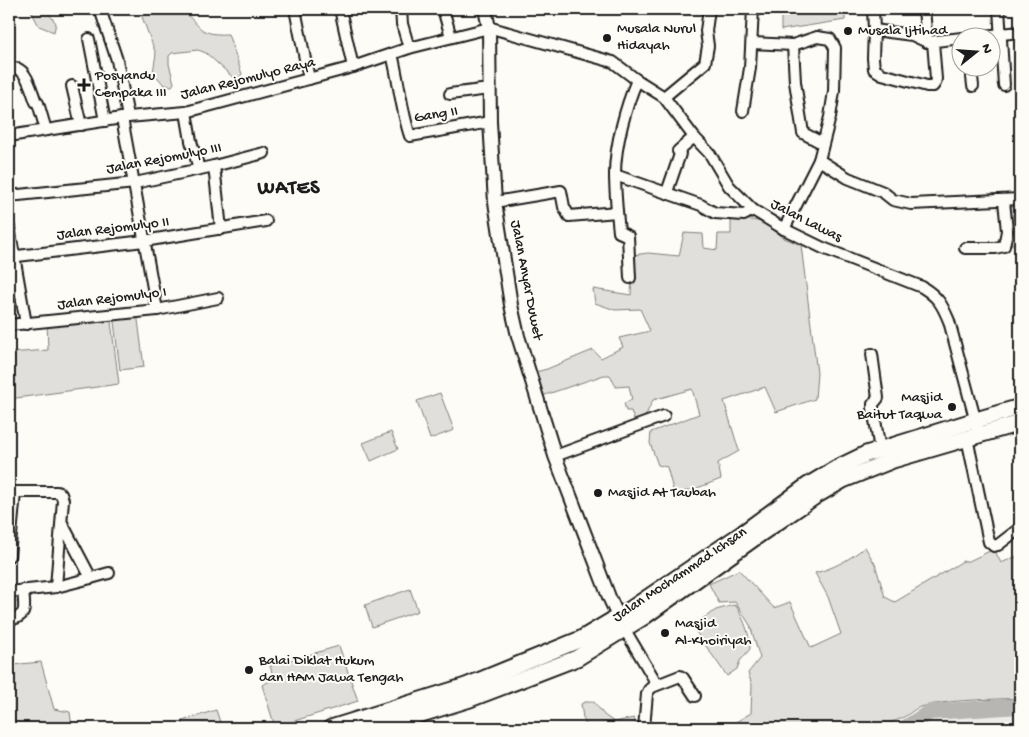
<svg xmlns="http://www.w3.org/2000/svg" width="1029" height="737" font-family="'Gochi Hand',sans-serif">
<style>
.built{fill:#eeede9}
.green{fill:#e0dfdb;stroke:#7e7e7c}
.lines{fill:none;stroke-linecap:round;stroke-linejoin:round}
.river{stroke:#b7b6b2;stroke-width:16}
.minor-casing{stroke:#1c1c1c;stroke-width:14}
.tertiary-casing{stroke:#1c1c1c;stroke-width:16}
.primary-casing{stroke:#1c1c1c;stroke-width:19}
.minor{stroke:#fdfcf7;stroke-width:10}
.tertiary{stroke:#fdfcf7;stroke-width:12}
.primary{stroke:#fdfcf7;stroke-width:15}
.poi-dot{fill:#1c1c1c;stroke:#fdfcf7;stroke-width:2}
.labels{text-anchor:middle;dominant-baseline:central;stroke-width:4;stroke-linejoin:round;paint-order:stroke}
.poi-label{font-size:15px;fill:#1c1c1c;stroke:#fdfcf7;text-anchor:start}
.street-label{font-size:15px;fill:#1c1c1c;stroke:#fdfcf7}
.district-label{font-size:20px;font-weight:bold;letter-spacing:1px;fill:#1c1c1c;stroke:#fdfcf7}
</style>
<rect width="100%" height="100%" fill="#fdfcf7"/>
<filter id="ink" filterUnits="userSpaceOnUse"><feTurbulence type="fractalNoise" baseFrequency=".02" numOctaves="2"/><feDisplacementMap in="SourceGraphic" scale="10" xChannelSelector="R" yChannelSelector="G"/><feConvolveMatrix kernelMatrix="1 2 1 2 8 2 1 2 1" color-interpolation-filters="sRGB"/></filter>
<g filter="url(#ink)">
<polygon class="built" points="978,710 1020,710 1020,728 915,728 936,714"/>
<g class="green">
<polygon points="30,9 45,9 56,23 54,32 39,26"/>
<path d="M139,9C149,9 170,6 178,10C202,20 192,36 228,34L242,74L237,81L206,53L198,50L172,53L169,56V64L174,83L172,86L164,85L153,72L156,54Z"/>
<polygon points="781,9 845,9 845,20 781,30"/>
<polygon points="1020,204 1020,244 1011,244 1010,205"/>
<polygon points="731,217 764,222 784,238 801,245 817,373 815,399 776,412 765,387 724,401 739,451 718,463 721,479 692,490 674,494 667,467 658,465 650,443 651,432 699,414 692,389 653,400 644,419 635,423 631,411 626,411 624,403 632,400 629,386 616,387 610,375 604,375 539,397 532,373 547,369 593,350 601,358 623,347 619,338 650,331 640,309 615,310 595,303 593,289 631,295 633,255 648,253 679,256 684,233 703,234 704,248 717,250 718,234 731,234"/>
<polygon points="137,312 144,367 120,370 113,314"/>
<polygon points="110,314 119,384 9,399 9,353 48,350 47,322"/>
<polygon points="440,393 454,430 430,439 417,401"/>
<polygon points="391,432 398,449 371,461 363,443"/>
<path d="M865,547L875,564L885,597L895,602L963,561H969L994,549L1001,563L1020,555V698C987,700 953,699 920,707C914,709 910,714 904,717C895,722 880,725 870,726C858,727 848,722 836,728H668L678,721L706,727L722,725L729,726L751,713L752,685L748,673L760,658L750,625L735,602L719,603L709,584L739,570L774,608L790,602L811,648L841,634L828,597L815,573C834,568 849,560 865,547Z"/>
<polygon points="410,589 418,611 372,627 365,605"/>
<polygon points="9,601 18,602 18,614 9,615"/>
<path d="M734,605L737,607C744,621 750,633 750,649L740,661L737,669L727,676L694,629L701,625L702,619L716,610Z"/>
<polygon points="339,646 358,701 275,727 262,685 274,679 270,666"/>
<polygon points="41,662 54,709 70,712 72,728 9,728 9,667 20,664"/>
<polygon points="585,702 594,702 604,715 614,722 634,718 637,728 587,728 583,718 581,704"/>
<polygon points="216,710 222,728 184,728 182,721"/>
</g>
<g class="lines">
<polyline class="river" points="905,728 930,712 1020,706"/>
<g class="minor-casing">
<g id="minor">
<polyline points="100,9 117,60 128,117"/>
<polyline points="295,9 309,79"/>
<polyline points="340,9 353,67"/>
<polyline points="401,9 402,24 409,48"/>
<polyline points="443,9 451,37"/>
<polyline points="873,9 874,30"/>
<polyline points="924,9 927,42"/>
<polyline points="999,9 1004,85"/>
<polyline points="965,38 1020,32"/>
<polyline points="89,39 105,121"/>
<polyline points="933,42 936,79 935,83 933,86 927,86 882,74 874,69 873,58 874,30 912,35 927,42 962,38"/>
<polyline points="752,43 793,45 817,37 830,39 835,48 834,91 830,117 819,160 784,229"/>
<polyline points="793,45 795,82 803,133 822,143"/>
<path d="M392,54C399,81 401,109 410,136L490,122"/>
<polyline points="971,68 973,86"/>
<path d="M9,69C26,63 31,90 36,102L38,103L46,130"/>
<polyline points="72,86 81,125"/>
<polyline points="450,94 489,89"/>
<polyline points="664,97 705,63 708,46 706,31 709,9"/>
<polyline points="743,111 750,68 753,9"/>
<polyline points="186,112 191,141 199,169"/>
<polyline points="122,118 157,310"/>
<path d="M9,136L128,117L186,112L353,67L409,48L489,28L495,29L613,62L637,80L664,97L694,137L710,154L729,186L753,210L784,229L823,248L922,287C938,297 942,304 949,321L977,426"/>
<polyline points="819,160 848,178 883,192 893,200 911,204 1020,199"/>
<polyline points="214,166 221,229"/>
<polyline points="615,175 701,205 715,213 744,215 753,210"/>
<polyline points="667,192 680,154 678,151 694,137"/>
<polyline points="9,196 135,183 214,166 264,153"/>
<polyline points="495,202 561,191 564,207 569,216 617,212"/>
<polyline points="9,227 26,324"/>
<polyline points="965,248 995,248 1004,246 1007,231 1004,201"/>
<polyline points="9,257 144,241 266,221"/>
<path d="M630,278L628,236L619,232C617,212 615,193 615,174C615,145 626,106 637,80"/>
<polyline points="9,325 157,310 218,298"/>
<polyline points="872,354 878,398 873,404 873,408 880,450"/>
<polyline points="967,438 989,542 994,546 998,545 1020,528"/>
<polyline points="555,456 664,416"/>
<polyline points="9,492 57,492 61,494 63,500 56,587"/>
<polyline points="9,556 15,493"/>
<polyline points="91,578 109,573"/>
<polyline points="9,592 56,587 91,578 62,523"/>
<path d="M9,620C29,616 24,607 23,590"/>
<polyline points="625,630 657,684"/>
<polyline points="644,728 647,694 649,690 652,687 680,676 683,678 695,696"/>
</g>
</g>
<g class="tertiary-casing">
<polyline id="tertiary" points="485,9 489,28 490,122 495,202 511,305 518,336 555,456 609,597 622,625"/>
</g>
<g class="primary-casing">
<g id="primary">
<polyline points="331,728 466,686 581,639 628,611 743,533 807,486 837,468 866,454 973,421 1020,407"/>
<polyline points="376,728 470,699 577,658 645,616 760,534 817,495 843,480 893,460 1020,423"/>
</g>
</g>
<use href="#minor" class="minor"/>
<use href="#tertiary" class="tertiary"/>
<use href="#primary" class="primary"/>
</g>
</g>
<g class="poi-dot">
<circle cx="848" cy="31" r="5"/>
<circle cx="607" cy="38" r="5"/>
<path d="M81.5 77.5h5v5h5v5h-5v5h-5v-5h-5v-5h5z"/>
<circle cx="952" cy="407" r="5"/>
<circle cx="598" cy="493" r="5"/>
<circle cx="665" cy="633" r="5"/>
<circle cx="249" cy="670" r="5"/>
</g>
<g class="labels">
<g class="poi-label">
<text x="617" y="29">Musala Nurul<tspan x="617" dy="17">Hidayah</tspan></text>
<text x="858" y="31">Musala Ijtihad</text>
<text x="95" y="76">Posyandu<tspan x="95" dy="17">Cempaka III</tspan></text>
<text x="942" y="398" text-anchor="end">Masjid<tspan x="942" dy="17">Baitut Taqwa</tspan></text>
<text x="608" y="493">Masjid At Taubah</text>
<text x="675" y="624">Masjid<tspan x="675" dy="17">Al-Khoiriyah</tspan></text>
<text x="259" y="661">Balai Diklat Hukum<tspan x="259" dy="17">dan HAM Jawa Tengah</tspan></text>
</g>
<g class="street-label">
<text transform="translate(248 79) rotate(-14)">Jalan Rejomulyo Raya</text>
<text transform="translate(436 115) rotate(-9)">Gang II</text>
<text transform="translate(164 159) rotate(-11)">Jalan Rejomulyo III</text>
<text transform="translate(806 221) rotate(27)">Jalan Lawas</text>
<text transform="translate(113 229) rotate(-7)">Jalan Rejomulyo II</text>
<text transform="translate(526 280) rotate(79)">Jalan Anyar Duwet</text>
<text transform="translate(112 299) rotate(-7)">Jalan Rejomulyo I</text>
<text transform="translate(680 575) rotate(-34)">Jalan Mochammad Ichsan</text>
</g>
<g class="district-label">
<text x="289" y="189">WATES</text>
</g>
</g>
<rect width="1029" height="737" fill="none" stroke="#fdfcf7" stroke-width="30"/>
<rect x="15" y="15" width="999" height="707" fill="none" stroke="#1c1c1c" stroke-width="2" filter="url(#ink)"/>
<g transform="translate(976 52) rotate(73)"><circle r="24" fill="#fdfcf7" stroke="#a3a29f"/>
<path d="M0-4L9 19L0 12L-9 19Z" fill="#1c1c1c"/>
<text y="-8" font-size="14" font-weight="bold" text-anchor="middle" fill="#1c1c1c">N</text>
</g>
</svg>
